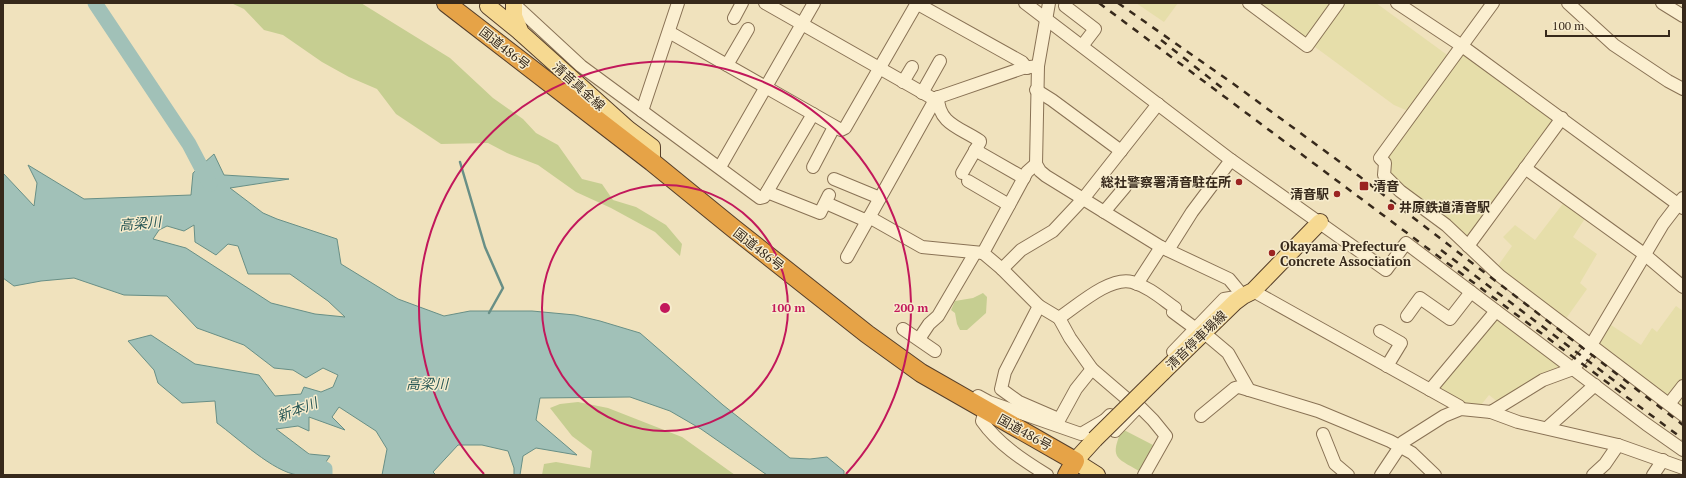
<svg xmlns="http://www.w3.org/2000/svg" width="1686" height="478" font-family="'PT Serif','Noto Sans JP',serif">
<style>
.farmland{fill:#e6deaa}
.green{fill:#c6ce91}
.water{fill:#a1c1b8;stroke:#688f86;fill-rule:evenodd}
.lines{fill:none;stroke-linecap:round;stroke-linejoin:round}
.stream{stroke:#688f86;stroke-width:2.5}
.river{stroke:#a1c1b8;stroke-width:15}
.minor-casing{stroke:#897255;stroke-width:14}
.major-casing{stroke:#563f2a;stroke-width:18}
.highway-casing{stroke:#563f2a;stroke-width:20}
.minor{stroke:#fbefd0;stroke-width:12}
.major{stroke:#f6d991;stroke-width:16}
.highway{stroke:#e6a347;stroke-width:18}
.rail{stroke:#37291b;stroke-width:2.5;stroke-dasharray:7 7;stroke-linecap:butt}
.major-bridge-casing{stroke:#563f2a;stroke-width:18;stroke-linecap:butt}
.major-bridge{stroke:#f6d991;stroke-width:16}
.ring{fill:none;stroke:#c2185b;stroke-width:2}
.poi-dot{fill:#9b2422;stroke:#f7eccd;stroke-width:1.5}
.labels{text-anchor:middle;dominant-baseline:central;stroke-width:3;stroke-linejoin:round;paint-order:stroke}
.street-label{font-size:13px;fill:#37291b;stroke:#f7eccd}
.poi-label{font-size:13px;font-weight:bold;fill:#37291b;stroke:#f7eccd;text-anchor:start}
.water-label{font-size:14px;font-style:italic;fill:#295856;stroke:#f7eccd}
.centre{fill:#c2185b;stroke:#f7eccd;stroke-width:2}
.ring-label{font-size:12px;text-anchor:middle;font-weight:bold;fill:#c2185b;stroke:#f7eccd;stroke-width:3;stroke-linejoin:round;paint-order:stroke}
</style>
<rect width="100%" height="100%" fill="#f0e2bd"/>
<g class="farmland">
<polygon points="1136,3 1178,3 1164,22"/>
<polygon points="1257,3 1333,3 1306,39"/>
<polygon points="1342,3 1376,3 1450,57 1408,111 1394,105 1311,44"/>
<polygon points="1461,51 1554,121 1467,241 1388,177 1385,153"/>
<polygon points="1565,201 1586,217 1573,237 1597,254 1580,283 1587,289 1565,320 1497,267 1512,246 1503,237 1515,225 1535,240"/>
<polygon points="1676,306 1683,311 1683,412 1595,343 1608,323 1641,345 1652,328 1657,332"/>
<polygon points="1495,316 1561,365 1499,403 1489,395 1481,405 1476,407 1462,403 1434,388"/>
</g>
<g class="green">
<polygon points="231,3 361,3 450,58 493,98 523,119 536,133 558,145 582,179 602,184 613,200 636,207 666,225 682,244 680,256 655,232 611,208 576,192 538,165 507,153 488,143 441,144 396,114 377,89 349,77 322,62 283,35 264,30 244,9"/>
<polygon points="983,293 987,297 986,313 967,330 960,330 957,324 955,313 951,310 955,301 973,298"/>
<polygon points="578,402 608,408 682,437 735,475 542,475 544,464 556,462 590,468 592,451 572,436 550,408 560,404"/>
<path d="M1122,429L1153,445L1139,471C1115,457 1110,458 1122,429Z"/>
</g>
<path class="water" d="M214,154L224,175L289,179L230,188L263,213L277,219L337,239L341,264L398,299L444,316L470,311H532L575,315L600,321L640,333L723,405L790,458L810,459L827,457L844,471V475H767L701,429L670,411L630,397L540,398L536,420L577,455L536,448L523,456L520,475H514V468L508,451L482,445H458L433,472L436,475H382L387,449L376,431L339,407L332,417L345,430L309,417V431L298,426L276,429L309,454L330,456L317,475C310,475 304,476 298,475C273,472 238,438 217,423L215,401L182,403L158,383L154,370L128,341L151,335L195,364L259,375L275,396L301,394L304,387L321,392L333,387L338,375L323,368L306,378L293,370L274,368L244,345L197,328L167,296L124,295L74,278L41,281L14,286L3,278V173L34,206L37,183L28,165L84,199L191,195L193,173ZM194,225L195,242L216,255L228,244L238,246L248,274H290L328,301L345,317L315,314L271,303L186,248L153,239L159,230L167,226L184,231Z"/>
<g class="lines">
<polyline class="stream" points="460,162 485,247 503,288 489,313"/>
<g class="river">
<polyline points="95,3 189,144 210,184"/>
<polyline points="303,460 325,469 325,475"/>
</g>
<g class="minor-casing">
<g id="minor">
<polyline points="765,3 932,98 936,98 1023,68 1038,66"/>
<polyline points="916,3 1022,62 1027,68"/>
<polyline points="1025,3 1231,160 1386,270 1406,243 1646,424 1683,450"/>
<polyline points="1049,3 1038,66 1036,164 1040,171 1046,176 1161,247 1229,279 1243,296"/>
<polyline points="1249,3 1307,46 1338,3"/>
<polyline points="1397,3 1462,46 1683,208"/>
<polyline points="1493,3 1380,158 1385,163 1384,175 1400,191 1446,225 1500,276 1683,415"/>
<polyline points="1568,3 1614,45 1668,81 1683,89"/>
<polyline points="1662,3 1683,16"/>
<polyline points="514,4 581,66 760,198 764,197 813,114"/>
<polyline points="1065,6 1095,29 1082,46"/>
<polyline points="734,18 742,3"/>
<polyline points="669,32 841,130 845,128 917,3"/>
<polyline points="727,65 748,29"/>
<polyline points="903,82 912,67"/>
<polyline points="1036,90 1052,100 1121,151"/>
<polyline points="922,93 940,61"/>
<path d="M938,97C938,124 961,128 980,141V142L962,173"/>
<polyline points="642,111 678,3"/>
<polyline points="975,150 1024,178"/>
<polyline points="1036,164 1027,172 983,253 1002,269 1039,306 1005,372 1001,389 1019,402 1056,418"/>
<polyline points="720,167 814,3"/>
<polyline points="813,167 834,127"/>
<polyline points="1525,168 1644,254 1683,287"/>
<polyline points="834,179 880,198"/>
<polyline points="968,181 1009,205"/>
<polyline points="767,192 820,213 829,195"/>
<polyline points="826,203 867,221"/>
<polyline points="1104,212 1125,187"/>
<polyline points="869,217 922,247 983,253"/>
<polyline points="1468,246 1562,118"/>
<polyline points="1168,250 1192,212 1231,160"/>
<polyline points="847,257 936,98"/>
<polyline points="1002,269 1021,250 1053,231 1083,199 1158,104"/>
<polyline points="1137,284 1161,247"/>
<polyline points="1253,291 1459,406 1461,409"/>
<path d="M1039,306L1059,318C1077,306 1110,276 1132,282C1149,287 1161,298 1175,308L1173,312L1196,329"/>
<polyline points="1407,316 1420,298 1450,319 1471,292"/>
<polyline points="1059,318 1070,338 1092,369 1127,399"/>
<polyline points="903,329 935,351"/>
<polyline points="1380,331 1401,343 1387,366"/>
<polyline points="1209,337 1228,353 1249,390 1318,411 1390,441 1412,453 1435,475"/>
<polyline points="919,339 929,324 938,316 975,253"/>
<polyline points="1173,352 1224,299 1242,296"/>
<polyline points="1430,390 1496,311"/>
<polyline points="978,396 989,402 1081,434 1105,420 1110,415"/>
<polyline points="1669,404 1683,386"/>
<polyline points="1139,406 1153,420 1166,436 1144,475"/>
<path d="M985,410L982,421C998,444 1023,460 1047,475"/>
<polyline points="1491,412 1518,422 1618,445 1683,468"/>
<polyline points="1201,416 1235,388 1239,387 1249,390"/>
<polyline points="1059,420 1076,389 1092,369"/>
<polyline points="1105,420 1115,431 1137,408"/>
<polyline points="1547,428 1595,385"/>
<polyline points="1323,434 1335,464 1348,475"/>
<polyline points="1381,475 1403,442 1444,416 1461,409 1491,412 1543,380 1573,369 1587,352 1663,224 1683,198"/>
<polyline points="1593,475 1605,464 1618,445"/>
<polyline points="1653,475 1663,460"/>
</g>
</g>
<g class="major-casing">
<g id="major">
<polyline points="514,3 514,16 521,33 628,129 652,147 652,162"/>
<polyline points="488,6 520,32"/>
<polyline points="1163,372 1235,302 1243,296 1253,291 1320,222"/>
<polyline points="1095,439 1075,461 1097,475"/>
</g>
</g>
<g class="highway-casing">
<polyline id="highway" points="446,3 652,162 733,228 867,334 921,373 1075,461 1067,475"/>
</g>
<use href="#minor" class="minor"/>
<use href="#major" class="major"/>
<use href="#highway" class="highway"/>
<g class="rail">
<polyline points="1099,3 1683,439"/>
<polyline points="1118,3 1235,85 1359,176 1683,425"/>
<polyline points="1161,40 1226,91"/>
<polyline points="1441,250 1628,391"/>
</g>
<g class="major-bridge-casing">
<polyline id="major-bridge" points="1095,439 1163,372"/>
</g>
<use href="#major-bridge" class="major-bridge"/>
</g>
<g class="ring">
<circle cx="665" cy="308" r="123"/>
<path d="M484 474A246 246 0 1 1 846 474"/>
</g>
<g class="poi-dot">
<circle cx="1239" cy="182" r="4"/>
<rect x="1359" y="181" width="10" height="10" rx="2"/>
<circle cx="1337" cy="194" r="4"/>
<circle cx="1391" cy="207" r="4"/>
<circle cx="1272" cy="253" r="4"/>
</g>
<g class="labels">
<g class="street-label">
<text transform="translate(505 48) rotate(38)">国道486号</text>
<text transform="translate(579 86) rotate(42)">清音真金線</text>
<text transform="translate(759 249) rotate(38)">国道486号</text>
<text transform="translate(1196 340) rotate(-44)">清音停車場線</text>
<text transform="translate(1025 432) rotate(29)">国道486号</text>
</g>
<g class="poi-label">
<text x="1231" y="182" text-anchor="end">総社警察署清音駐在所</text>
<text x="1373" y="186">清音</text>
<text x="1329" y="194" text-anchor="end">清音駅</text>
<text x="1399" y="207">井原鉄道清音駅</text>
<text x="1280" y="246">Okayama Prefecture<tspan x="1280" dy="15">Concrete Association</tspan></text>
</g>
<g class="water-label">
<text transform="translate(140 223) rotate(-5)">高梁川</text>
<text x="427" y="383">高梁川</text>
<text transform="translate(297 409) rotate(-21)">新本川</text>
</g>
</g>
<circle cx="665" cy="308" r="6" class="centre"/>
<g class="ring-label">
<text x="788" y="312">100 m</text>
<text x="911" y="312">200 m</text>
</g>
<rect width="1686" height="478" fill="none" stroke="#37291b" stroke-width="8"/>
<path d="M1546 30v6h123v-6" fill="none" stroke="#37291b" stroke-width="2"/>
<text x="1552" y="30" font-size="12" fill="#37291b" stroke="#f7eccd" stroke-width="3" paint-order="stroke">100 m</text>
</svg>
